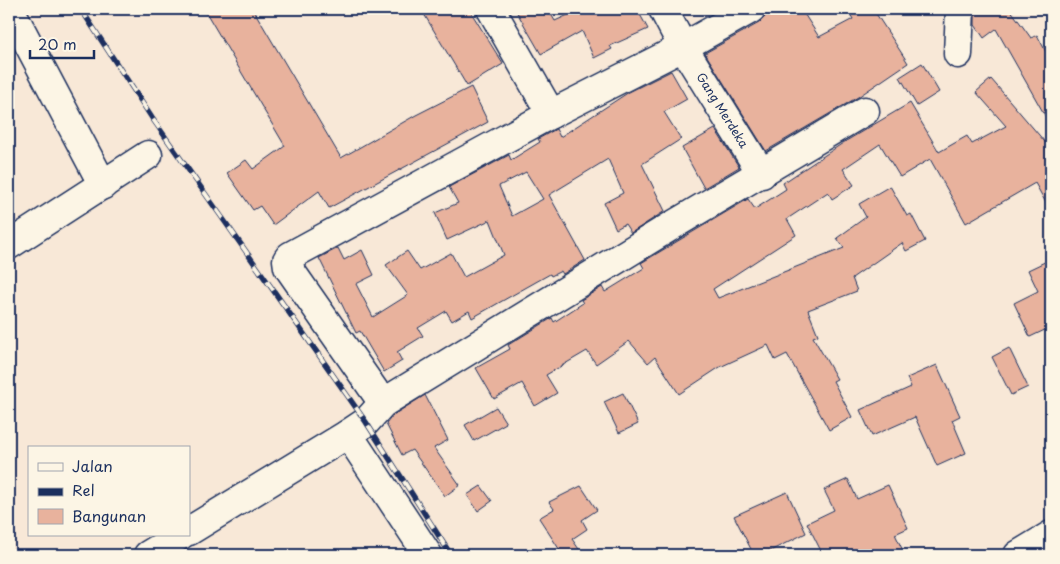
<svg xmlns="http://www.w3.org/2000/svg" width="1060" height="564" font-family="'Playpen Sans',sans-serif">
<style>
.building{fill:#e8b29d;stroke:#1b2f5e;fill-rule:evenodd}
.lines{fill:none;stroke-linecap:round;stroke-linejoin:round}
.minor-casing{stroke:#1b2f5e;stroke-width:31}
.minor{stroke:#fcf5e5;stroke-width:28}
.rail-casing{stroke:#1b2f5e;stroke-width:5.5}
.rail{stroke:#fcf5e5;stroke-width:4;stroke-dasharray:11;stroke-linecap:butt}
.labels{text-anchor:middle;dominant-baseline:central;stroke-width:4;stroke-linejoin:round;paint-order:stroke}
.street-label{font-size:12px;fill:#1b2f5e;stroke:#fcf5e5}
</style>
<rect width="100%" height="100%" fill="#f8e8d7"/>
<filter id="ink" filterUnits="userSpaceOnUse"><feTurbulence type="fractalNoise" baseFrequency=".02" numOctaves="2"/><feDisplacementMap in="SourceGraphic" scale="10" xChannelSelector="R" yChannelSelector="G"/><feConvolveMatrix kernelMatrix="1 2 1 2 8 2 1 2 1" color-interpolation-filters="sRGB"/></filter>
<g filter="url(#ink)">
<g class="building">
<polygon points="204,9 253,9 341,158 416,115 471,87 488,122 329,208 319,191 273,225 260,206 253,210 227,173 246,160 253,169 285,146"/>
<polygon points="421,9 469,9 503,64 467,86"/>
<polygon points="515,9 548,9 555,21 581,9 637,9 648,29 610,46 612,49 594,58 582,31 541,54"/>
<polygon points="767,9 801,9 819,37 853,19 847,9 873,9 908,63 858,97 766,151 705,53 759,23 765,17"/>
<polygon points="975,9 1010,9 1031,38 1037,35 1051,61 1051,126 996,29 984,38 975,25"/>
<polygon points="922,63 939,92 917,106 900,77"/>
<path d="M671,71L687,99L664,112L681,139L642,164L665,211L631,233L625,224L616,229L604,203L623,193L608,159L549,195L585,260L563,274L561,271L551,276L550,274L472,318L469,311L452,321L446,311L418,328L423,336L397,352L402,361L384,372L360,331L356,333L319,258L338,248L344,260L362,250L374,275L356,284L373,317L408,295L386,265L407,251L420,270L451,253L464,277L504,255L490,220L447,240L435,213L458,203L449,187L509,155L511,160L540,142L538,139L556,129L560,137L629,92ZM526,172L543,199L512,216L499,186Z"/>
<polygon points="991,79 1051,149 1051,212 1035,183 966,223 930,159 900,177 880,144 843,169 854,185 832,199 828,192 787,219 796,235 713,289 718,298 844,248 837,238 866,217 859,204 890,186 907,216 911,214 925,241 906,251 902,243 852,278 857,291 808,310 818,335 813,337 837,379 833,381 852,417 829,430 787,354 775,360 768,345 720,367 679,394 655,357 648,363 629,341 596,364 587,351 546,375 557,393 535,406 522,383 494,399 476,368 510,349 508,345 552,318 554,322 583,303 581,300 602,287 605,292 644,268 641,263 748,199 755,209 786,189 783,183 846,141 910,103 939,152 967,136 972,144 1006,126 976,92"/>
<polygon points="715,129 739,167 704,188 682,148"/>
<polygon points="1051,259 1051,327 1030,337 1014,303 1038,291 1028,270"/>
<polygon points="1009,348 1028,387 1011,395 992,357"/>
<polygon points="937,365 960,416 952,420 966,453 937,466 915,417 872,436 860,410 911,387 907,378"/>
<polygon points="623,393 638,424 619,433 604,402"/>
<polygon points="425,395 448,440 434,448 460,485 445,496 412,450 402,455 386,424 393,415"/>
<polygon points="496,407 506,423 474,441 465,425"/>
<polygon points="848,479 857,499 888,485 908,528 895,534 905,555 823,555 807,523 834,510 824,490"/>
<polygon points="481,486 492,501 478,511 467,495"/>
<polygon points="581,486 597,510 582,520 587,529 572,539 583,555 563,555 539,518 554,509 549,502"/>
<polygon points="787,492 806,533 762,555 754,555 734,516"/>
</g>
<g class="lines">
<g class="minor-casing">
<g id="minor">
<polyline points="10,9 103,185"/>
<polyline points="491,9 551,114"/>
<polyline points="663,9 683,47 762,174"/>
<polyline points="958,54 960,9"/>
<polyline points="9,245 148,155"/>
<polyline points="383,403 288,267 287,260 290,256 551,114 683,47 751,9"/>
<polyline points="348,434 428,555"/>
<polyline points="189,531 348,434 366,422 383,403 673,225 865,111"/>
<polyline points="148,555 181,535"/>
<polyline points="1018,555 1051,535"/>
</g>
</g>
<use href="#minor" class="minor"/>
<g class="rail-casing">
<polyline id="rail" points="81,9 152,118 366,422 451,555"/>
</g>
<use href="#rail" class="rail"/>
</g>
</g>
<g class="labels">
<g class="street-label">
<text transform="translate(723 110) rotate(58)">Gang Merdeka</text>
</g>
</g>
<rect width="1060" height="564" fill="none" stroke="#fcf5e5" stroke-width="30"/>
<rect x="15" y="15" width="1030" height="534" fill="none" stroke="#1b2f5e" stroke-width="2" filter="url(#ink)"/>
<rect x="28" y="446" width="162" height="90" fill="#fcf5e5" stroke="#a2a6af"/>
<rect x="38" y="463" width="25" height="8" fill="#fcf5e5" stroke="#a2a6af"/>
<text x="72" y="472" font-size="15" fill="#1b2f5e">Jalan</text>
<rect x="38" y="488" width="25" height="8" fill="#1b2f5e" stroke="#a2a6af"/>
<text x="72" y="496" font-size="15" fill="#1b2f5e">Rel</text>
<rect x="38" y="509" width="25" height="15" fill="#e8b29d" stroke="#a2a6af"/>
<text x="72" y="522" font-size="15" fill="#1b2f5e">Bangunan</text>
<path d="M30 50v8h64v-8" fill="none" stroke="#1b2f5e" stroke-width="2.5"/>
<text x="38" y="50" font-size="15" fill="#1b2f5e" stroke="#fcf5e5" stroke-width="4" paint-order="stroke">20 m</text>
</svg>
